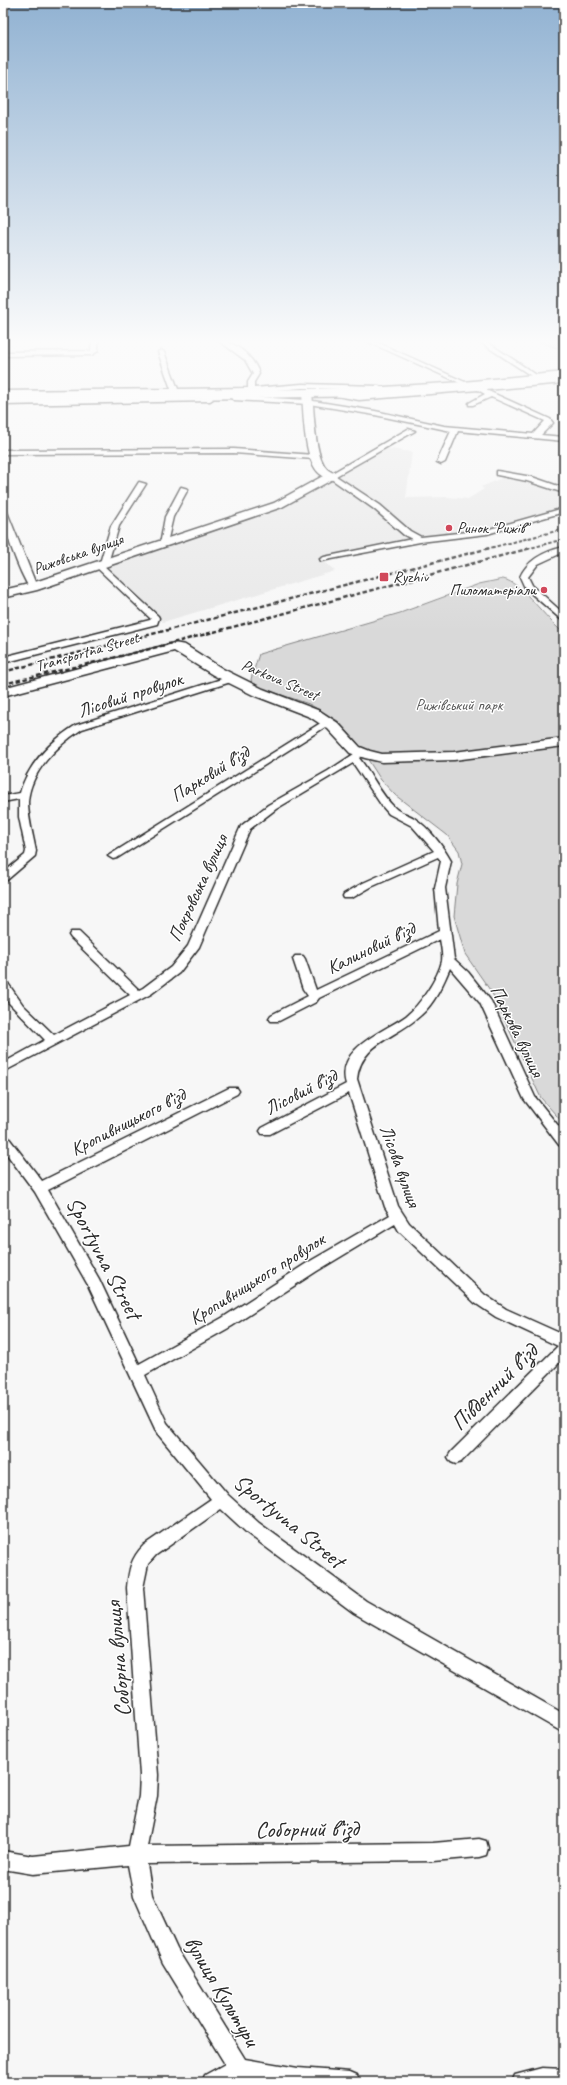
<svg xmlns="http://www.w3.org/2000/svg" width="567" height="2085" font-family="Caveat,sans-serif">
<style>
.built{fill:#e8e8e8}
.green{fill:#d9d9d9;stroke:#828282}
.lines{fill:none;stroke-linecap:round;stroke-linejoin:round}
.street-casing{stroke:#2b2b2b;stroke-width:3}
.secondary-casing{stroke:#2b2b2b;stroke-width:3}
.highway-casing{stroke:#2b2b2b;stroke-width:3}
.street{fill:#fff;fill-rule:evenodd}
.secondary{fill:#fff;fill-rule:evenodd}
.highway{fill:#fff;fill-rule:evenodd}
.rail-far1{stroke:#2b2b2b;stroke-width:2;stroke-dasharray:3.5 2;stroke-linecap:butt}
.rail{stroke:#2b2b2b;stroke-width:2.5;stroke-dasharray:4.5 2.5;stroke-linecap:butt}
.poi-dot{fill:#d1495b;stroke:#fff;stroke-width:1.5}
.labels{text-anchor:middle;dominant-baseline:central;stroke-width:3;stroke-linejoin:round;paint-order:stroke}
.far-poi-label{font-size:16px;fill:#2b2b2b;stroke:#fff;text-anchor:start}
.far-street-label{font-size:16px;fill:#2b2b2b;stroke:#fff}
.far-park-label{font-size:16px;fill:#565656;stroke:#fff}
.street-label{font-size:19px;fill:#2b2b2b;stroke:#fff}
.near-street-label{font-size:23px;fill:#2b2b2b;stroke:#fff}
</style>
<rect width="100%" height="100%" fill="#f7f7f7"/>
<filter id="ink" filterUnits="userSpaceOnUse"><feTurbulence type="fractalNoise" baseFrequency=".025" numOctaves="2"/><feDisplacementMap in="SourceGraphic" scale="8" xChannelSelector="R" yChannelSelector="G"/><feConvolveMatrix kernelMatrix="1 2 1 2 8 2 1 2 1" color-interpolation-filters="sRGB"/></filter>
<g filter="url(#ink)">
<polygon class="built" points="383,448 412,452 406,498 448,497 468,499 484,489 481,487 507,476 564,492 564,508 505,526 380,548 324,561 335,571 163,622 106,565 283,506"/>
<g class="green">
<polygon points="533,340 564,340 564,348 557,348"/>
<path d="M503,579C523,583 546,620 564,633V1124L541,1098L492,993L465,954L454,916L457,884L462,864L459,851L447,835L395,795L381,780L356,741L338,721L309,704L252,685L251,679L259,654L400,613L479,584Z"/>
</g>
<g class="lines">
<g class="street-casing">
<g id="street">
<polygon points="92,340 98,340 98,351 92,355 3,356 3,352 91,351"/>
<path d="M218,340C234,340 255,358 259,374L254,382V388L302,384L379,386L382,388L379,390L302,388L251,392L3,395V391L171,389L158,352L161,350L164,352L178,389L248,388V382L253,374L245,360Z"/>
<polygon points="364,340 372,340 465,382 460,383"/>
<polygon points="477,340 484,340 538,376 533,377"/>
<polygon points="564,379 564,383 486,390 550,419 553,423 541,435 564,437 564,441 458,431 445,462 441,464 437,462 451,431 375,415 309,404 234,400 231,398 234,396 307,400 375,411 444,426 533,434 545,421 491,397 473,405 469,405 469,403 485,394 478,390 359,400 325,394 328,392 359,396"/>
<polygon points="212,398 213,399 210,401 3,405 3,401"/>
<polygon points="408,429 415,431 336,476 380,505 410,531 421,537 486,530 564,508 564,512 487,534 420,542 321,561 320,559 324,557 412,539 404,535 374,509 327,476"/>
<polygon points="234,449 314,455 318,457 314,459 234,453 3,454 3,450"/>
<polygon points="497,471 532,477 564,488 564,493 527,481 497,475"/>
<polygon points="139,482 146,484 119,526 108,563 103,565 158,616 159,618 157,624 3,663 3,657 150,620 151,619 94,565 100,563 111,526"/>
<polygon points="181,487 188,489 173,517 167,543 160,545 165,517"/>
<path d="M3,510L7,512L37,587L36,589H30C19,571 3,530 3,510Z"/>
<path d="M564,547V552L538,564L528,577L532,585L564,614V622L525,588L520,577C528,559 546,551 564,547Z"/>
<path d="M231,676L234,677V681L82,729C58,745 30,771 28,802C28,818 33,835 36,851L35,856L7,880L3,881V873L25,855L26,851L19,817V799L3,802V796L20,793C28,764 51,741 76,725Z"/>
<polygon points="327,719 330,720 330,724 117,858 113,859 108,856"/>
<path d="M360,750L365,753L359,758C372,774 380,794 395,808C400,813 408,814 414,818C430,829 442,845 451,861L445,888L454,959L468,972L491,1001L535,1097L564,1133V1147L559,1145L524,1099L480,1003L450,968C443,984 435,1003 421,1015C397,1038 361,1042 357,1079L398,1206L409,1223L485,1295L506,1309L564,1335V1358L461,1462L456,1464L451,1462L448,1457L451,1452L558,1346L496,1317L475,1303L399,1231L395,1224L317,1271L232,1326L145,1375L167,1423L228,1495L259,1523L366,1601L564,1714V1733L354,1613L247,1533L221,1509L156,1555L148,1564L143,1588L158,1775L157,1796L147,1846L433,1843L479,1839L486,1841L488,1848L486,1855L479,1857L433,1861L147,1864L152,1895L177,1949L245,2059L298,2068L350,2072L357,2075L360,2082H202L205,2075L225,2064L163,1963L134,1896L128,1865L33,1874L3,1869V1851L33,1856L129,1846L139,1796L140,1775L127,1588C129,1569 131,1558 144,1545L211,1499L157,1433L88,1285L35,1192L3,1149V1135L8,1137L42,1181L229,1088H237L239,1091L237,1094L48,1190L99,1279L139,1364L222,1318L307,1263L390,1215L385,1207L349,1093L270,1134H262L260,1131L262,1128L346,1084C335,1048 384,1032 406,1016C420,1005 438,978 442,961C443,954 441,946 440,939L319,998L316,1002L279,1021H271L269,1018L271,1015L308,996L303,989L293,959L295,956H303L305,959L316,990L439,931L435,888L441,861L438,857L371,887L352,898H344L343,896L344,894L363,883L434,851L412,826L389,814L382,806L353,763L276,809L250,829L199,947L179,973L151,994L3,1072V1063L45,1040L9,1003L3,995V981L7,982L23,1005L54,1035L130,995L71,938L69,935L71,932H79L139,990L143,988L171,967L188,946L241,826L268,805L328,771Z"/>
<polygon points="542,2068 564,2069 564,2082 512,2082 515,2075"/>
</g>
</g>
<g class="secondary-casing">
<g id="secondary">
<path d="M307,390L312,393C314,410 314,457 327,469C330,472 334,472 337,476L335,478L282,507L37,590L3,598V590L29,584L274,503L323,476C303,465 304,414 302,393Z"/>
<polygon points="174,643 185,645 223,669 263,689 320,711 338,723 360,747 370,751 382,754 454,752 564,738 564,746 454,760 382,762 365,758 350,753 328,729 310,717 253,695 213,675 174,651 3,696 3,688"/>
</g>
</g>
<g class="highway-casing">
<polygon id="highway" points="564,372 564,380 463,390 368,396 3,402 3,394 368,388 463,382"/>
</g>
<use href="#street" class="street"/>
<use href="#secondary" class="secondary"/>
<use href="#highway" class="highway"/>
<g class="rail-far1">
<polyline points="486,549 564,529"/>
<polyline points="527,549 564,539"/>
</g>
<g class="rail">
<polyline points="3,672 490,548"/>
<polyline points="3,684 142,651 531,548"/>
</g>
</g>
</g>
<linearGradient id="sky" x2="0" y2="1"><stop stop-color="#91b2d2"/><stop offset="0.54" stop-color="#fbfbfb"/><stop offset="1" stop-color="#fbfbfb" stop-opacity="0"/></linearGradient>
<rect width="567" height="632" fill="url(#sky)"/>
<g class="poi-dot">
<circle cx="449" cy="528" r="4"/>
<rect x="379" y="572" width="10" height="10" rx="2"/>
<circle cx="544" cy="590" r="4"/>
</g>
<g class="labels">
<g class="far-poi-label">
<text x="457" y="528">Ринок "Рижів"</text>
<text x="393" y="577">Ryzhiv</text>
<text x="536" y="590" text-anchor="end">Пиломатеріали</text>
</g>
<g class="far-street-label">
<text transform="translate(78 554) rotate(-19)">Рижовська вулиця</text>
<text transform="translate(87 652) rotate(-16)">Transportna Street</text>
<text transform="translate(280 680) rotate(23)">Parkova Street</text>
</g>
<g class="far-park-label">
<text x="459" y="705">Рижівський парк</text>
</g>
<g class="street-label">
<text transform="translate(130 695) rotate(-18)">Лісовий провулок</text>
<text transform="translate(210 774) rotate(-32)">Парковий в’їзд</text>
<text transform="translate(198 888) rotate(-65)">Покровська вулиця</text>
<text transform="translate(371 948) rotate(-26)">Калиновий в’їзд</text>
<text transform="translate(517 1031) rotate(64)">Паркова вулиця</text>
<text transform="translate(301 1092) rotate(-27)">Лісовий в’їзд</text>
<text transform="translate(128 1122) rotate(-27)">Кропивницького в’їзд</text>
<text transform="translate(400 1166) rotate(70)">Лісова вулиця</text>
<text transform="translate(257 1279) rotate(-32)">Кропивницького провулок</text>
</g>
<g class="near-street-label">
<text transform="translate(104 1258) rotate(62)">Sportyvna Street</text>
<text transform="translate(494 1387) rotate(-45)">Південний в’їзд</text>
<text transform="translate(289 1521) rotate(39)">Sportyvna Street</text>
<text transform="translate(118 1659) rotate(-95)">Соборна вулиця</text>
<text transform="translate(307 1829) rotate(-1)">Соборний в’їзд</text>
<text transform="translate(222 1991) rotate(59)">вулиця Культури</text>
</g>
</g>
<rect width="567" height="2085" fill="none" stroke="#fff" stroke-width="16"/>
<rect x="8" y="8" width="551" height="2069" fill="none" stroke="#2b2b2b" stroke-width="1.5" filter="url(#ink)"/>
</svg>
